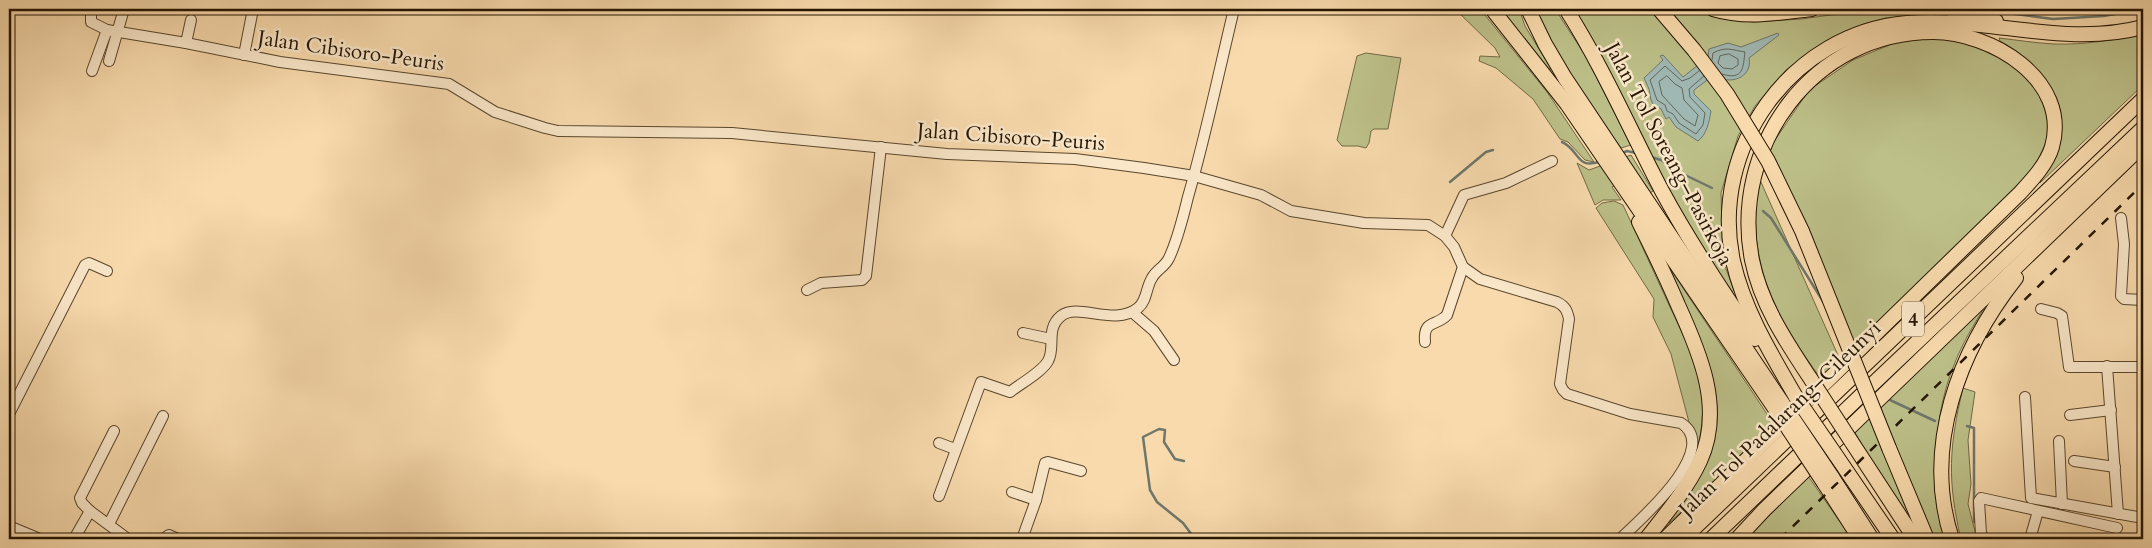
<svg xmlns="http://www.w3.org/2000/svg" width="2152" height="548" font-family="Cardo,serif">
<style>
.green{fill:#bdc089;stroke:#706a45}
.water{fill:#a0b8b3;stroke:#6e776c}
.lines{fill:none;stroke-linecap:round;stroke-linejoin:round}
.shore{stroke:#62665a;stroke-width:1}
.stream{stroke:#6e776c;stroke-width:2.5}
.minor-casing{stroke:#59462c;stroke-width:12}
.highway-casing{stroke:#241501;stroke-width:16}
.minor{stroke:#fae7c9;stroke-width:10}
.highway{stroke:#f8daac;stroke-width:14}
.rail{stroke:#241501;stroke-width:2.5;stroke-dasharray:9 9;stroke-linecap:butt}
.highway-bridge-casing{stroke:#241501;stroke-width:16;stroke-linecap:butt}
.highway-bridge{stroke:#f8daac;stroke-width:14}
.labels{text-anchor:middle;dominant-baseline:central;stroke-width:5;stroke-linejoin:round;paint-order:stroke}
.shield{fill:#fae7c9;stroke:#64543d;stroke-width:1}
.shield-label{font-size:20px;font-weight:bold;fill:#241501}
.street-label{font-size:21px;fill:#241501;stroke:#fae7c9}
</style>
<rect width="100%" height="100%" fill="#f8daac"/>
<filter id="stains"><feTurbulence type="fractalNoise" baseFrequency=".004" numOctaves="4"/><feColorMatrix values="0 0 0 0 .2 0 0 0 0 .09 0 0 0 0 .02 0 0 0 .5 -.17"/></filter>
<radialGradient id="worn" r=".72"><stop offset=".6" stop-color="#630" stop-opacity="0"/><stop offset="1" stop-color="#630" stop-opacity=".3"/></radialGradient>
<g class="green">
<polygon points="1455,9 1480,9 1547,92 1594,162 1585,160 1568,142 1560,139 1533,99 1496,68 1479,61 1480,56 1500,57 1495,48"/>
<polygon points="1500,9 1519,9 1525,26 1551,69 1548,69"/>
<polygon points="1534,9 1555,9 1585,55 1631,145 1621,148 1569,77"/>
<polygon points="1572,9 1692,9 1712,16 1753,22 1801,19 1875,9 1919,12 1920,17 1886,18 1864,24 1826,41 1786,70 1755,106 1738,136 1721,193 1723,261 1734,290 1730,294 1662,180"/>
<path d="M2143,34V85L2040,183C2044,172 2054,164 2057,153C2073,104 2039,65 2000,41L1999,38C2017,40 2035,43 2054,44C2084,45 2114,40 2143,34Z"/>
<polygon points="1937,37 1974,43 2021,70 2037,89 2045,108 2049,125 2048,138 2035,166 2015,189 1855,352 1768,153 1773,143 1809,90 1853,60 1897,42"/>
<polygon points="1366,53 1401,58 1388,129 1374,129 1371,131 1369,143 1366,148 1358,146 1342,146 1337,140 1357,56"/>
<polygon points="1631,155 1653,191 1650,193 1637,175 1612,187 1621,200 1603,200 1595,205 1577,163 1589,170"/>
<path d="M1760,180L1841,362L1822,380C1777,320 1743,258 1760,180Z"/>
<path d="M1614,201L1623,205L1700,372C1704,405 1704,423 1696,455L1697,445L1690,426L1671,354L1653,317L1654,299L1596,208L1602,203Z"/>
<path d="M1659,252L1775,426L1669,523L1668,522C1678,504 1688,487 1699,469C1703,462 1709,454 1712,446C1733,386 1684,306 1659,252Z"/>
<path d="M1986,305C1974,324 1962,344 1954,365C1932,419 1932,483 1945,539H1934L1878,409Z"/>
<path d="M1963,388L1975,392L1968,440L1971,484L1968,504L1977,539H1961C1947,481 1949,446 1963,388Z"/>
<polygon points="1869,417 1921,536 1918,537 1854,431"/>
<polygon points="1808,476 1852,539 1746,539"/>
</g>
<path class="water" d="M1778,33L1779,35L1749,58C1753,78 1729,86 1714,75L1694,90V94L1711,111C1709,122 1707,134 1698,141L1676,127L1669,117L1666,119L1661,109L1653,104L1651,100L1649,89L1644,78L1663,60L1660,56L1663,55L1683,77L1708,57L1709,49L1728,43L1741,47Z"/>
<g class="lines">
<g class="shore">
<polygon points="1729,54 1738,59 1738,65 1732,69 1723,68 1718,63 1720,56"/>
<path d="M1712,60L1713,53C1726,46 1732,50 1745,52C1743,67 1744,81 1722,74"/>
<polyline points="1699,71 1690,78 1682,81 1665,66 1650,80 1657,100 1665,105 1667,111 1673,114 1679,123 1696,134 1703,125 1705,113 1690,97 1689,89 1704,76"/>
<polygon points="1667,76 1675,84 1682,88 1684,100 1698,115 1695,126 1684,119 1662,95 1659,82"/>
</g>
<g class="stream">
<polyline points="1979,9 2053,19 2104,16 2143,9"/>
<path d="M1562,142C1580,150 1576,171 1601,161"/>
<polyline points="1620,154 1627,151 1636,153"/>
<polyline points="1651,157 1661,160 1679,172 1712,188"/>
<polyline points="1450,182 1486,152 1493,150"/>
<polyline points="1763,211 1771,218 1824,303"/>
<polyline points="1890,400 1935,421"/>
<polyline points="1967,426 1974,428 1974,522"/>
<polyline points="1184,461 1175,459 1164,442 1165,430 1159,429 1143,437 1150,490 1157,502 1183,523 1195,539"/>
</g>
<g class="minor-casing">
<g id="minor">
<path d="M91,9V22L107,30L186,43L280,62L449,84L495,112L545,128L558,131L732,133L947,154L1075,159L1144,168L1194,176L1261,195L1291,211L1364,223L1428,225L1445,236L1454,247L1463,267L1480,279L1557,302C1565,306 1567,310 1569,319L1560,384L1563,390L1567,394L1630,414L1681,423C1722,449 1640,520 1620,539"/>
<polyline points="186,43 191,20"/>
<polyline points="244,55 253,9"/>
<polyline points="109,61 124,9"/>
<polyline points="92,71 107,30"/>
<polyline points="2121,218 2124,244 2121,296 2124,299 2143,300"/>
<polyline points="1445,236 1464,195 1506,183 1552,161"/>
<polyline points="807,290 821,283 862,280 866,276 881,147"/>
<polyline points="2041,309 2057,313 2062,316 2069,367 2143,367"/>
<polyline points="1132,312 1154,331 1174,360"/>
<polyline points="1023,333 1051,339"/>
<path d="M1425,342C1423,319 1436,327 1447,315L1463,267"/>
<polyline points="2107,366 2118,514"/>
<polyline points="2025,397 2031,498 2143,518"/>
<polyline points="9,414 85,265 89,263 107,271"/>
<polyline points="2070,415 2111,410"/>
<polyline points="2059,441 2062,504"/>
<polyline points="939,443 955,449"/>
<polyline points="2074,461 2115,467"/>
<polyline points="1012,492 1036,500"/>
<path d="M939,496L981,382L1010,392C1020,384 1042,372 1048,361C1056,347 1045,329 1061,316C1078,302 1114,327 1138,308C1147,301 1146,287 1152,278C1156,270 1165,267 1169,258C1178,239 1183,217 1188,197C1206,135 1219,71 1234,9"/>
<polyline points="90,511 82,503 80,498 114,431"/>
<polyline points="109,524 163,416"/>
<polyline points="9,526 40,539"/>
<polyline points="74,539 90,511 128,539"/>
<polyline points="163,539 169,535 178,539"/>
<polyline points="1022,539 1036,500 1045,463 1048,462 1081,471"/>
<polyline points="1984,539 1981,533 1979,501 1981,498 2117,528"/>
<polyline points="2030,539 2038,511"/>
</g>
</g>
<g class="highway-casing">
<g id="highway">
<polyline points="1492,9 1567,104 1778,413"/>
<polyline points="1528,9 1545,44 1565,78 1785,407"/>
<path d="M1566,9C1603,67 1630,130 1662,191C1690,243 1722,291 1755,339"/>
<path d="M1713,9C1746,19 1779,13 1812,9"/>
<polyline points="1950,9 1996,21"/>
<path d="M1639,222C1653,250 1666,277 1678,305C1700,353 1724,409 1700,461C1687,489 1665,515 1646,539"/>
<path d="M1796,397C1771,354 1744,310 1733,261C1709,148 1791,33 1907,23C1986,16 2064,48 2143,27"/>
<polyline points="1851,441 1915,539"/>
<polyline points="1889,448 1927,539"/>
<polyline points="1835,454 1893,539"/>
<polyline points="1832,477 1872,539"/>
<polyline points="1824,483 1860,539"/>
<path d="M1665,539L2020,193C2032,180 2047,164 2052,147C2071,79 1990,32 1933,32C1813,32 1730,146 1752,260C1761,306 1789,346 1814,384"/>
<polyline points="1683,539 2143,99"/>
<polyline points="1711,539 1877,380 2143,128"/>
<polyline points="1737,539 1764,510 2143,145"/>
<path d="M1952,539C1922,447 1959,350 2016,278"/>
</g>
</g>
<use href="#minor" class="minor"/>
<use href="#highway" class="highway"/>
<polyline class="rail" points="1780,539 2143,184"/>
<g class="highway-bridge-casing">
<g id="highway-bridge">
<polyline points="1659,9 1694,50 1727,94 1768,161 1802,231 1889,448"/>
<polyline points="1814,384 1851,441"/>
<polyline points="1796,397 1835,454"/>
<polyline points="1785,407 1832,477"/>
<polyline points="1778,413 1824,483"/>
</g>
</g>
<use href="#highway-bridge" class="highway-bridge"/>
</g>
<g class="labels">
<rect class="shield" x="1902" y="301.5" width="22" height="35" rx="4"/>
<g class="shield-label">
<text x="1913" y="319">4</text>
</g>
<g class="street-label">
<text transform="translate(351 51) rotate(8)">Jalan Cibisoro-Peuris</text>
<text transform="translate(1011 137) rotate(4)">Jalan Cibisoro-Peuris</text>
<text transform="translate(1669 154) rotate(62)">Jalan Tol Soreang–Pasirkoja</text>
<text transform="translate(1780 419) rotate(-44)">Jalan Tol Padalarang–Cileunyi</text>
</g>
</g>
<rect width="2152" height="548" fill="none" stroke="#f8daac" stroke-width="30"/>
<rect x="10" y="10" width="2132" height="528" fill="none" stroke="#241501" stroke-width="2.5"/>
<rect x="15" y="15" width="2122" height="518" fill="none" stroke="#241501"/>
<rect width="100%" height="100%" filter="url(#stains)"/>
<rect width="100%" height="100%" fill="url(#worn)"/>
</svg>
